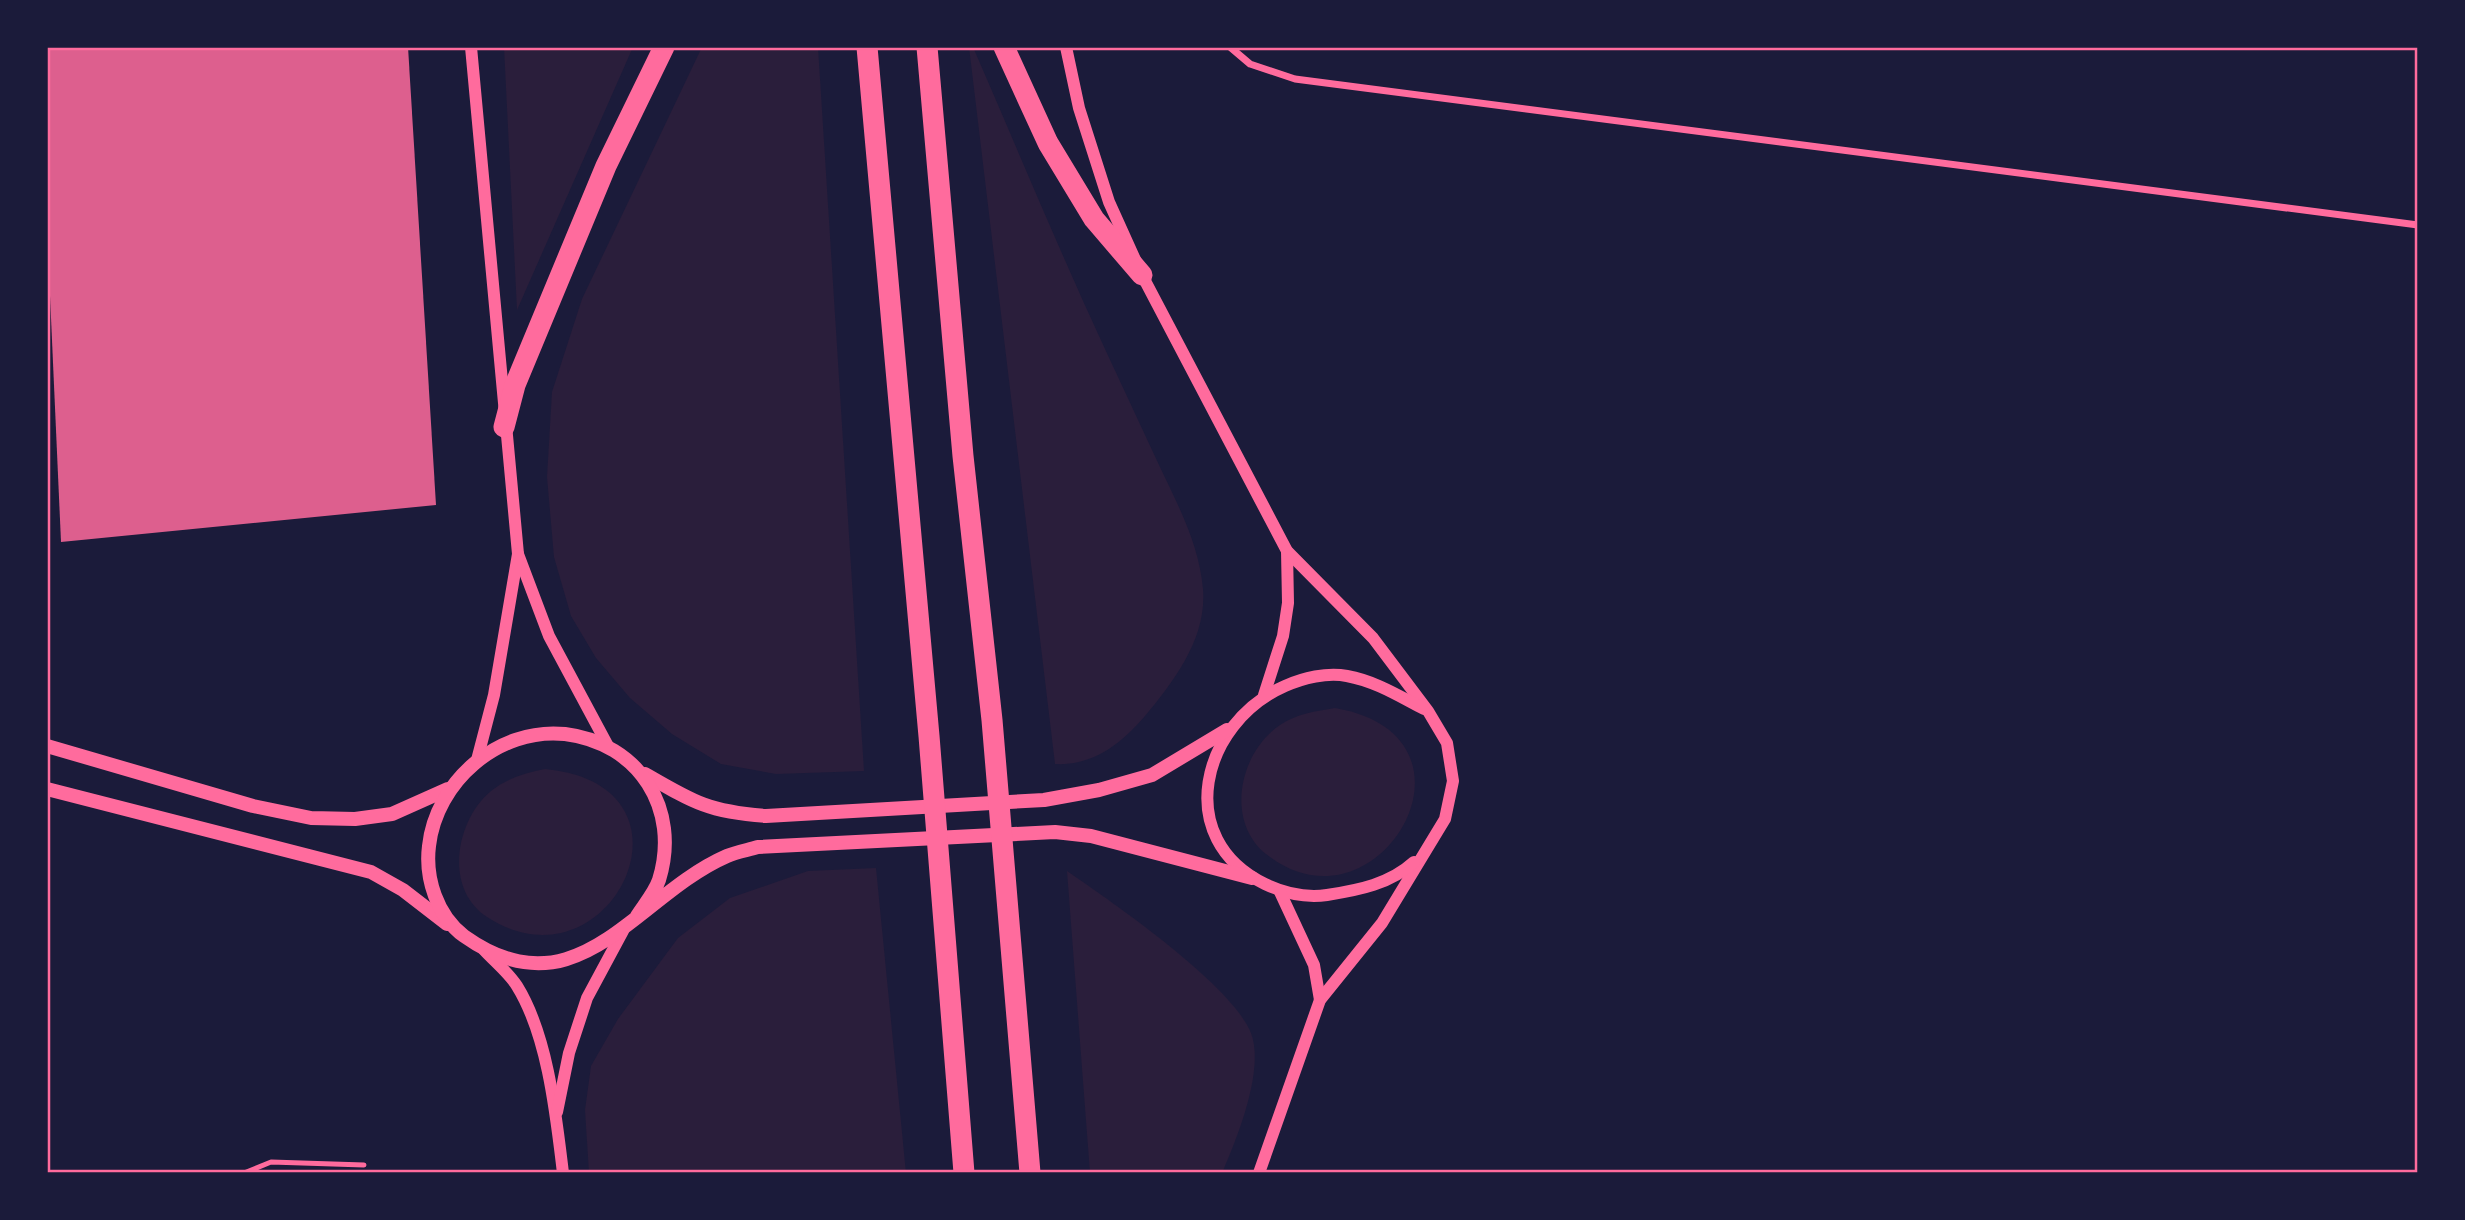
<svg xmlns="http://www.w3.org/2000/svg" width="2465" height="1220" font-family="'Asap Condensed',sans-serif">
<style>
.green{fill:#2a1e3b}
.building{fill:#dd5f8e}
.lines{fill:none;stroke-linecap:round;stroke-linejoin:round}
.service{stroke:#ff6b9d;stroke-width:5}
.minor{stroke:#ff6b9d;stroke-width:7}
.tertiary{stroke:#ff6b9d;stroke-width:12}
.secondary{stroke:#ff6b9d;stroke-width:14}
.motorway{stroke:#ff6b9d;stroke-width:21}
.neatline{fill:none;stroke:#ff6b9d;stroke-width:2.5}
</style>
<rect width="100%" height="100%" fill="#1b1b3a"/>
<g class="green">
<polygon points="504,47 633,47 517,310"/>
<polygon points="702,47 818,47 864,771 776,774 721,764 672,734 630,698 596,658 571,616 554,557 547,477 552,392 582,299"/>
<path d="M969,47H973C1017,148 1059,250 1105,349C1123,388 1141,426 1159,465C1178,505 1199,544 1203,589C1207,638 1174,681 1145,716C1121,744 1093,766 1055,764Z"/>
<path d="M1335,708C1499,736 1377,943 1266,854C1225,821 1239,753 1280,725C1296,714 1316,711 1335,708Z"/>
<path d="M545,769C713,785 609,997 487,917C443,888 456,820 491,791C507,778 526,773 545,769Z"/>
<polygon points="876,868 906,1173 589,1173 585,1110 591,1066 618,1019 678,938 730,898 808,871"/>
<path d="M1067,871C1112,902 1231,984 1251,1033C1265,1070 1237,1138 1222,1173H1090Z"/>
</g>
<polygon class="building" points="47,47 408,47 436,505 61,542 47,228"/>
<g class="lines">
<polyline class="service" points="244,1173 271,1162 364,1165"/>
<polyline class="minor" points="1230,47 1250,64 1295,79 2418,225"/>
<g class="tertiary">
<polyline points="471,47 518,554 549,636 608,746"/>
<polyline points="1066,47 1079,108 1109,202 1142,275 1287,551 1373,638 1428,711 1447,743 1453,781 1445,819 1382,923 1320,1000 1259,1173"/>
<polyline points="1264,695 1283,636 1288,603 1287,551"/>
<polyline points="477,760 494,695 518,554"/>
<path d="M1414,862C1390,884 1359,890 1327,895C1306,898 1284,893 1265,884C1172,839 1201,723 1285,686C1303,678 1327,672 1347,676C1375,681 1399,696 1424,709"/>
<polyline points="1280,892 1314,965 1320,1000"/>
<path d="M484,950C495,962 509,973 517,986C548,1036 556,1115 563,1173"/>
<polyline points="557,1112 569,1053 587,998 623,931"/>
</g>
<g class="secondary">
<polyline points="47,746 253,806 311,818 355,819 392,814 448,789"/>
<path d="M645,774C693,802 709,812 766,816L1044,800L1099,790L1152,775L1227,730"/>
<polyline points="47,789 371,872 403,890 447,924"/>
<path d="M637,916C644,905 655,892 659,880C681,809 639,743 565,734C498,727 436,782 429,846C425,878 437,916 464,936C578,1017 635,896 727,856C736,852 748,850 758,847L1055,832L1091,836L1252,878"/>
</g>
<g class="motorway">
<polyline points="867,47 929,736 964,1173"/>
<polyline points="927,47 963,456 992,720 1030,1173"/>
<polyline points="1004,47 1048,143 1094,219 1142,275"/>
<polyline points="504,427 515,385 606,166 664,47"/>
</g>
</g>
<rect width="2465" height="1220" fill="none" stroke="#1b1b3a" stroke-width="98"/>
<rect x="49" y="49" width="2367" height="1122" class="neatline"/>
</svg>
